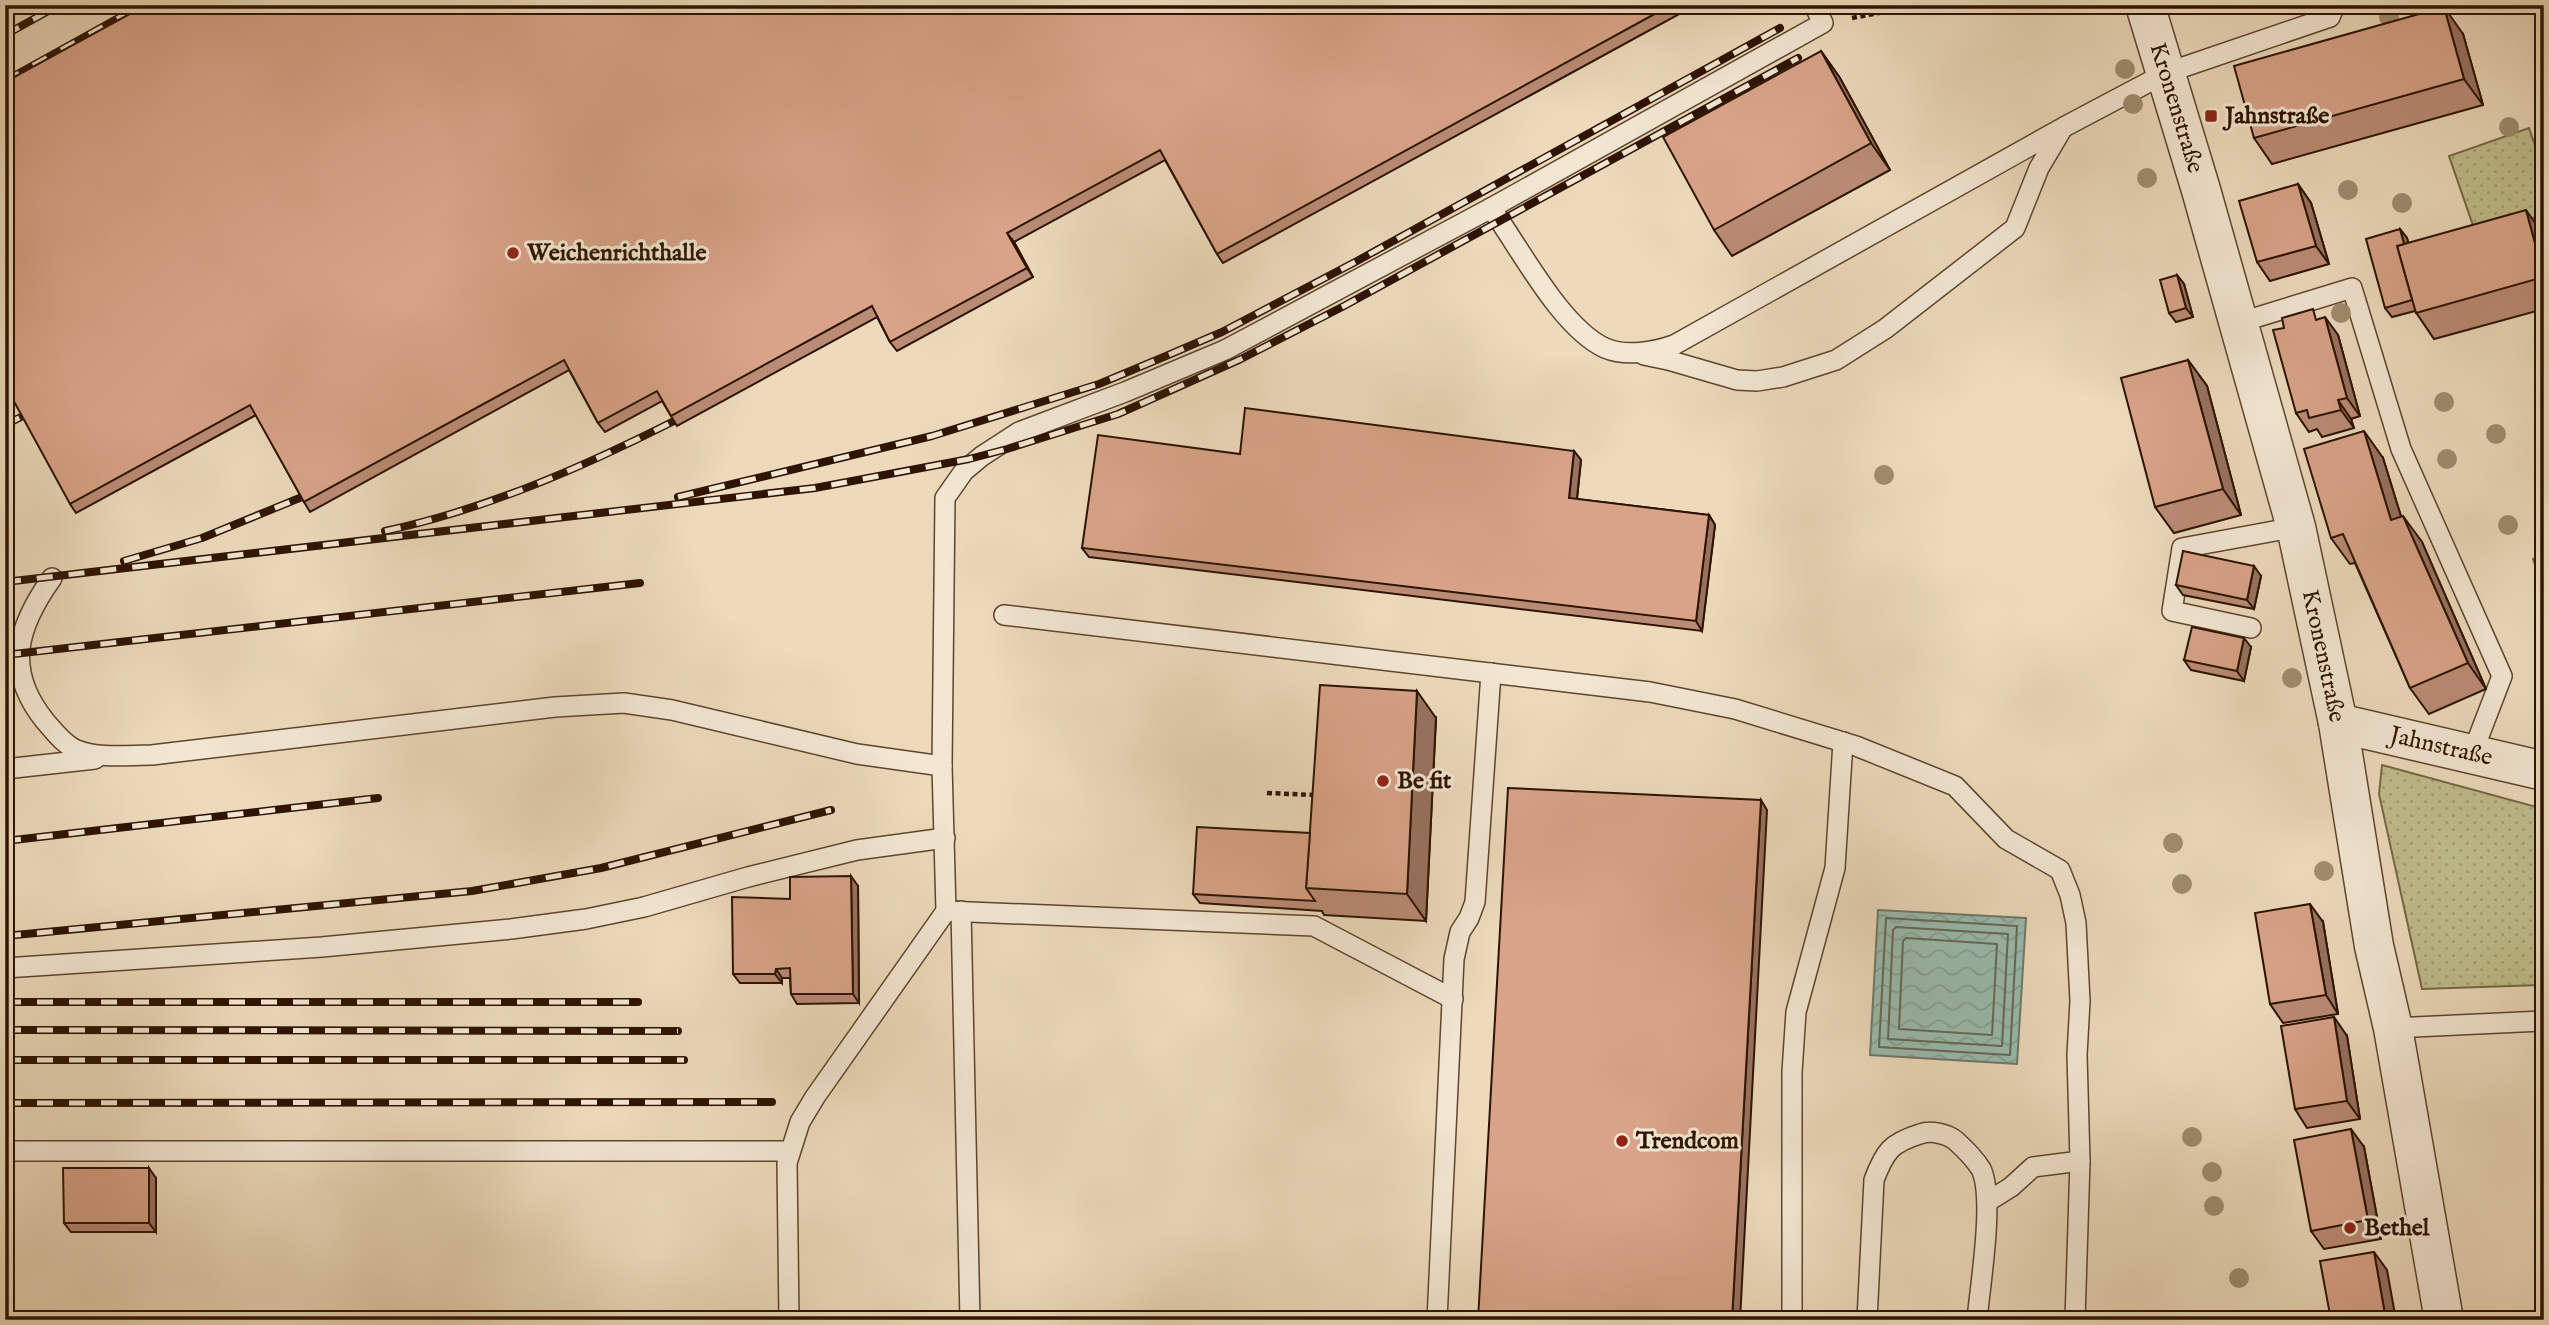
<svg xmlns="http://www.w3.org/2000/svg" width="2549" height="1325" font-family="'IM FELL English',serif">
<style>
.grass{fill:url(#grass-dots);stroke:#766846;stroke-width:2}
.water{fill:url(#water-waves);stroke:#6e7868;stroke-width:2}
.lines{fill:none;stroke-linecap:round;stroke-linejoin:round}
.shore{stroke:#636757;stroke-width:2}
.service-casing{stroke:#5d452f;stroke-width:22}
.minor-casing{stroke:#5d452f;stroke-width:41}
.path{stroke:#2d1300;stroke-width:4.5;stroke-dasharray:5 3.5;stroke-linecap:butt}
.service{stroke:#f3e7d3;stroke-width:19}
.minor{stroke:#f3e7d3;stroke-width:38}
.rail-casing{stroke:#2d1300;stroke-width:8}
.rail{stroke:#f3e7d3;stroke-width:5;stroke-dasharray:16;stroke-linecap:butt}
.tree{fill:#9f8d6f}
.wall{fill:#ba8c75;stroke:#2d1300;stroke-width:2}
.shaded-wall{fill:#97725f;stroke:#2d1300;stroke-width:2}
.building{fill:#d8a388;stroke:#2d1300;stroke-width:2}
.poi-dot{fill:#8f2418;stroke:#f3e7d3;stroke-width:2.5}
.labels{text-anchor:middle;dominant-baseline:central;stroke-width:6;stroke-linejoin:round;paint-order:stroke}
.street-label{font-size:24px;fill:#2d1300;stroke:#f3e7d3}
.poi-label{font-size:24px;font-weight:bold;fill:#2d1300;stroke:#f3e7d3;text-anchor:start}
</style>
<defs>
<pattern id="grass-dots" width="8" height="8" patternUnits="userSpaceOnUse" patternTransform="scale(1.75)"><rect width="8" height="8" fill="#bfbd8b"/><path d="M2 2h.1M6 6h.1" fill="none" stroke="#a4a276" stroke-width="1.8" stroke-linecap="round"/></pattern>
<pattern id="water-waves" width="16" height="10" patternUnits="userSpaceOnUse" patternTransform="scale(1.75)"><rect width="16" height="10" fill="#99bbae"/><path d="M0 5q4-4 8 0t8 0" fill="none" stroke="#84a094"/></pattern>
</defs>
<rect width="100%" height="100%" fill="#ecdabb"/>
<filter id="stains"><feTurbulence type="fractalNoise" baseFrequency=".00286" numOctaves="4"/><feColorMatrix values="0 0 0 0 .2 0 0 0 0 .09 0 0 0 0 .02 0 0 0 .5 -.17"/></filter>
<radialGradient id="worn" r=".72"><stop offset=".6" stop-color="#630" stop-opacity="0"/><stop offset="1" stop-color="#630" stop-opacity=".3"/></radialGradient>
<g class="grass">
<polygon points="2529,128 2544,171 2544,214 2477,237 2449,156"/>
<polygon points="2544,555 2544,591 2533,559"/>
<polygon points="2382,765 2544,809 2544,985 2422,989 2379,794"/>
</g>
<polygon class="water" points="1878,910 2026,918 2017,1064 1870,1055"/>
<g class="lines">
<g class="shore">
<polygon points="1886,918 2017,926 2010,1055 1879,1047"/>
<polygon points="1896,927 2008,934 2002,1046 1888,1039 1893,930"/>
<polygon points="1906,938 1997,944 1992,1035 1899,1029 1903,941"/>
</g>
<g class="service-casing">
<g id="service">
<path d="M1491,208C1520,248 1561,328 1605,348C1626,357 1654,352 1674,345L2064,127L2166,73L2330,17L2335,5"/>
<polyline points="2238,323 2352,288 2401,449 2502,676 2472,754"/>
<polyline points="1644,355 1668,360 1737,380 1757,381 1783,377 1836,360 1885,329 2015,228 2039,168 2061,131"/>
<path d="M52,578C17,627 4,670 45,721C54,731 64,745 77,750C99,759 129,755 152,755L555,707L624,703L672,710L857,754L942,766"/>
<polyline points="1004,615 1650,692 1735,709 1856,746 1955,786 2006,839 2060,870 2070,895 2076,923 2080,1001 2077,1055 2080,1161 2033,1167 2011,1187 1987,1202"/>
<polyline points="2251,628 2172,611 2182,548 2296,527"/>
<polyline points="5,769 95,759"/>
<polyline points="961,911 970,1320"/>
<polyline points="5,968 322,947 511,929 586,919 644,907 748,877 857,850 945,838"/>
<polyline points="1453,999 1314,926 946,911 942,766 945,498 964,471 982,456 1019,432 1125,392 1225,350 1491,208 1823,23 1814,5"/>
<polyline points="2393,1028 2544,1021"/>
<polyline points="5,1151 790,1151"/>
<polyline points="789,1320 787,1163 800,1122 815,1097 946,911"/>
<polyline points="1437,1320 1454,959 1460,932 1469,918 1475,902 1491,673"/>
<polyline points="1792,1320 1792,1072 1796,1012 1835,868 1843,742"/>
<path d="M1867,1320L1874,1180C1885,1151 1891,1143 1920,1134C1931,1130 1948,1134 1956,1141C1966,1150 1974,1158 1981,1169C1995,1198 1980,1285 1977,1320"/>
<polyline points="2075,1320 2080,1161"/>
</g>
</g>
<g class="minor-casing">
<g id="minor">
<polyline points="2145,5 2201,190 2296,527 2338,723 2374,946 2393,1028 2444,1320"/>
<polyline points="2338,723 2544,771"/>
</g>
</g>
<g class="path">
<polyline points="1852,18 1922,5"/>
<polyline points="1267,793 1315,795"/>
</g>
<use href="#service" class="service"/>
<use href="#minor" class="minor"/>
<g class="rail-casing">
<g id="rail">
<polyline points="5,6 7,5"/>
<polyline points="5,35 59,5"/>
<polyline points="5,81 142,5"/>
<polyline points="5,425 23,416"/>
<polyline points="678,497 932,436 1099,384 1166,356 1222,332 1357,261 1780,28"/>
<path d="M385,531C487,509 581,468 674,421"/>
<polyline points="124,561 202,538 302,497"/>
<polyline points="5,582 815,488 969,459 1007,449 1118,414 1241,359 1344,306 1798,58"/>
<polyline points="5,655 640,583"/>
<polyline points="5,841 378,798"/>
<polyline points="5,936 472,891 601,868 831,810"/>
<polyline points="5,1002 638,1002"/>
<polyline points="5,1030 678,1031"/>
<polyline points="5,1060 684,1060"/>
<polyline points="5,1103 772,1102"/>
</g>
</g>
<use href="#rail" class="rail"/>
</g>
<g class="tree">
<circle cx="2389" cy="17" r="10"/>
<circle cx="2125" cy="69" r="10"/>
<circle cx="2133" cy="104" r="10"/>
<circle cx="2509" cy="127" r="10"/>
<circle cx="2147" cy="178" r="10"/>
<circle cx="2348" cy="190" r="10"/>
<circle cx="2402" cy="203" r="10"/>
<circle cx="2341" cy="313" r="10"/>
<circle cx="2444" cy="402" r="10"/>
<circle cx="2496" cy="434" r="10"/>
<circle cx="2447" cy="459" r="10"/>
<circle cx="1884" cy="475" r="10"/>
<circle cx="2508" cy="525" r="10"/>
<circle cx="2292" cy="678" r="10"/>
<circle cx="2173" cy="843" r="10"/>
<circle cx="2324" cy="871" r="10"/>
<circle cx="2182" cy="884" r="10"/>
<circle cx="2192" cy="1137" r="10"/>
<circle cx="2212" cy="1172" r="10"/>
<circle cx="2214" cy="1206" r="10"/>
<circle cx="2239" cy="1278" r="10"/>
</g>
<g class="wall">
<polygon points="146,5 1693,5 1694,6 1223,263 1217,254 1165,160 1014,242 1033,277 897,351 890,342 877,317 677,426 662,401 605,432 598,423 569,370 310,512 304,502 256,415 76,513 70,504"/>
<polygon points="2219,5 2241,5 2224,12"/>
<polygon points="2463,34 2483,105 2272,164 2254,138"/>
<polygon points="1821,51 1840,78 1890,170 1732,256 1714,230"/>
<polygon points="2298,184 2311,203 2329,264 2270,281 2257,262"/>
<polygon points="2400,229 2407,238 2408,243 2544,236 2544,309 2434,339 2415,311 2392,317 2385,308"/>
<polygon points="2177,275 2184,284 2193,317 2176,322 2169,313"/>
<polygon points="2320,319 2338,335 2360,416 2351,419 2354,428 2322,437 2317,429 2309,432 2296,413"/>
<polygon points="2188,360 2207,386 2241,515 2174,533 2155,507"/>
<polygon points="1574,451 1581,460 1577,499 1709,515 1715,525 1702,631 1089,557 1082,548 1240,454"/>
<polygon points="2383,458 2401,516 2422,542 2486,689 2429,714 2410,688 2355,563 2350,564 2331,538"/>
<polygon points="2261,576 2254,609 2183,595 2176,585"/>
<polygon points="2251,647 2244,681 2191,670 2184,660"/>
<polygon points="1436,718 1426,921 1324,915 1322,911 1200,903 1193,894 1310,833"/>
<polygon points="858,886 859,1003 797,1004 791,994 790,978 782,978 782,983 740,983 733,974 790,899"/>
<polygon points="2323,922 2338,1014 2283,1023 2270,1004"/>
<polygon points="2347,1036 2360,1119 2307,1128 2295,1109"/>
<polygon points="2364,1147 2381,1239 2324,1249 2311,1231"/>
<polygon points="156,1178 156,1232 71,1232 64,1223"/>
</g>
<g class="shaded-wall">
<polygon points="2444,7 2463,34 2483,105 2464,79"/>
<polygon points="1821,51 1840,78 1890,170 1871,143"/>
<polygon points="2298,184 2311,203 2329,264 2316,246"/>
<polygon points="2526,210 2544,236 2544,276"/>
<polygon points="2400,229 2407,238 2426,308 2419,298"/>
<polygon points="1007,233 1014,242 1033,277 1027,268"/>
<polygon points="2177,275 2184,284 2193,317 2186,308"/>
<polygon points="2325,317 2338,335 2360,416 2347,398"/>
<polygon points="2188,360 2207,386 2241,515 2223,489"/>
<polygon points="2338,400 2351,419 2354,428 2341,410"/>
<polygon points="2364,431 2383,458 2410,546 2391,520"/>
<polygon points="1574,451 1581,460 1576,507 1569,498"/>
<polygon points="1709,515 1715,525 1702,631 1696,621"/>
<polygon points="2403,516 2422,542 2486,689 2468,663"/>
<polygon points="2254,566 2261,576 2254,609 2247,600"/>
<polygon points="2244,638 2251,647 2244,681 2237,671"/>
<polygon points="1417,691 1436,718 1426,921 1407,894"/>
<polygon points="1761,800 1767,810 1740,1320 1732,1320"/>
<polygon points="851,876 858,886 859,1003 853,994"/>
<polygon points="2310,904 2323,922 2338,1014 2326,995"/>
<polygon points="776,969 782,978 782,983 775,974"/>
<polygon points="2334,1017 2347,1036 2360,1119 2347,1101"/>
<polygon points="2351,1129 2364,1147 2381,1239 2368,1220"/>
<polygon points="149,1168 156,1178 156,1232 149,1223"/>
<polygon points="2374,1252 2387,1270 2396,1320 2386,1320"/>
</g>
<g class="building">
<polygon points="146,5 1671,5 1217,254 1160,150 1007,233 1027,268 890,342 872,306 671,416 657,391 598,423 564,360 304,502 250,405 70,504 5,385 5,82"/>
<polygon points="2444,7 2464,79 2254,138 2234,66"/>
<polygon points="1821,51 1871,143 1714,230 1663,137"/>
<polygon points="2298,184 2316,246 2257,262 2239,201"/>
<polygon points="2526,210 2544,277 2416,313 2397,246"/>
<polygon points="2400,229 2404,244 2397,246 2412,300 2385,308 2366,239"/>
<polygon points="2177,275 2186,308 2169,313 2160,280"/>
<polygon points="2313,309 2316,320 2325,317 2347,398 2338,400 2341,410 2309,418 2307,410 2296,413 2273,330 2284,328 2282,318"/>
<polygon points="2188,360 2223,489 2155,507 2121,378"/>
<polygon points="1245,408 1574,451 1569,498 1709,515 1696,621 1082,548 1098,435 1240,454"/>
<polygon points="2364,431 2391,520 2403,516 2468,663 2410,688 2343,534 2331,538 2304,449"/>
<polygon points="2183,551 2254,566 2247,600 2176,585"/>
<polygon points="2192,627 2244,638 2237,671 2184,660"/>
<polygon points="1320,685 1417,691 1407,894 1306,888"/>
<polygon points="1508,788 1761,800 1732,1320 1478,1320"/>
<polygon points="1197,827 1310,833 1306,888 1315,901 1193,894"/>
<polygon points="851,876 853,994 791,994 790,968 776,969 775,974 733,974 732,897 790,899 790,877"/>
<polygon points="2310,904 2326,995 2270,1004 2255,913"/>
<polygon points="2334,1017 2347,1101 2295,1109 2281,1026"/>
<polygon points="2351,1129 2368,1220 2311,1231 2294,1140"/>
<polygon points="63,1168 149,1168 149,1223 64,1223"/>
<polygon points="2374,1252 2386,1320 2331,1320 2320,1261"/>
</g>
<g class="poi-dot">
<rect x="2204" y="109" width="14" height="14" rx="3.5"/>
<circle cx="513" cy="253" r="7"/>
<circle cx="1383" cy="781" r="7"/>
<circle cx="1622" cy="1141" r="7"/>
<circle cx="2350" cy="1228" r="7"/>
</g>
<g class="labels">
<g class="street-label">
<text transform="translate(2176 108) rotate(73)">Kronenstraße</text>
<text transform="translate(2323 656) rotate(78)">Kronenstraße</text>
<text transform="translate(2441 747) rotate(13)">Jahnstraße</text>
</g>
<g class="poi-label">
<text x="2225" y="116">Jahnstraße</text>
<text x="527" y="253">Weichenrichthalle</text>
<text x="1397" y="781">Be fit</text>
<text x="1636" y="1141">Trendcom</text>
<text x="2364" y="1228">Bethel</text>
</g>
</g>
<rect width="2549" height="1325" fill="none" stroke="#ecdabb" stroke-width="28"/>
<rect x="7" y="7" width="2535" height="1311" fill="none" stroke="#2d1300" stroke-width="3.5"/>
<rect x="14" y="14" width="2521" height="1297" fill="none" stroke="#2d1300" stroke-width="2"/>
<rect width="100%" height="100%" filter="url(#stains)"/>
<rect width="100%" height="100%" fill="url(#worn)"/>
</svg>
